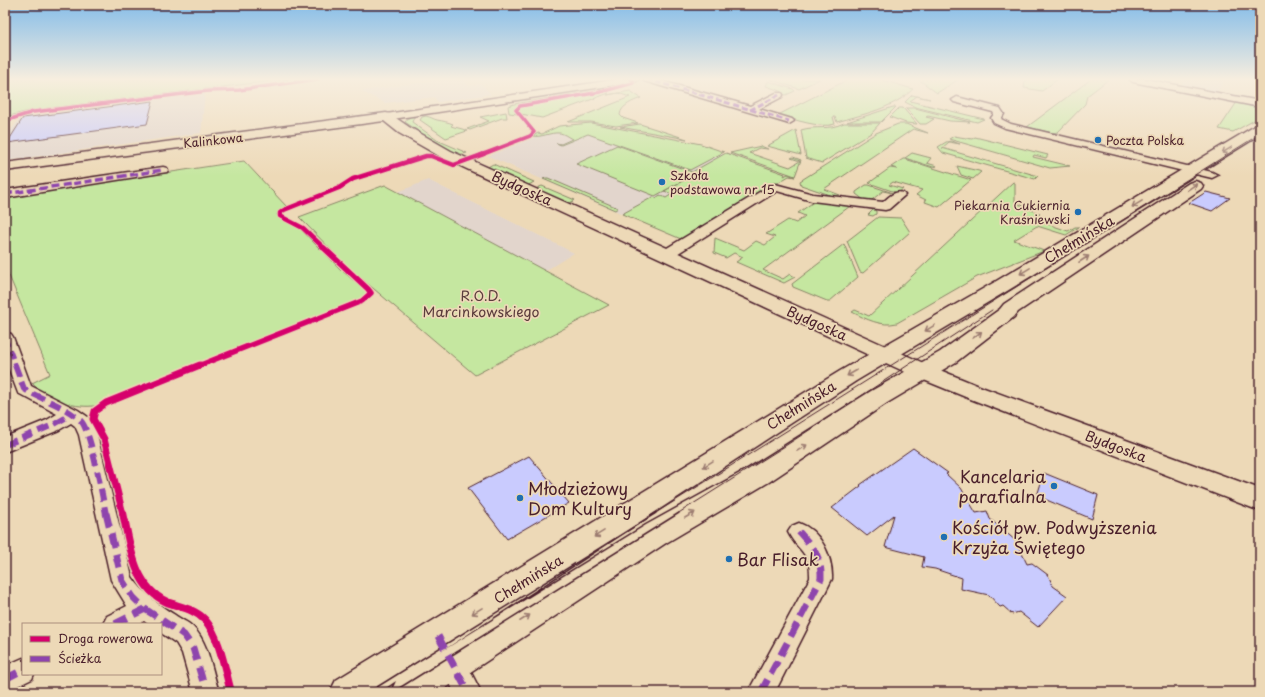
<svg xmlns="http://www.w3.org/2000/svg" width="1265" height="697" font-family="'Playpen Sans',sans-serif">
<style>
.built{fill:#e2d5cc}
.green{fill:#c5e7a0;stroke:#888366}
.building{fill:#c9cbfe;stroke:#4a1f2b}
.lines{fill:none;stroke-linecap:round;stroke-linejoin:round}
.minor-casing{stroke:#4a1f2b;stroke-width:3}
.tertiary-casing{stroke:#4a1f2b;stroke-width:3}
.secondary-casing{stroke:#4a1f2b;stroke-width:3}
.minor{fill:#edd9b7;fill-rule:evenodd}
.tertiary{fill:#edd9b7;fill-rule:evenodd}
.secondary{fill:#edd9b7;fill-rule:evenodd}
.tram-far1{stroke:#4a1f2b;stroke-width:1}
.tram{stroke:#4a1f2b;stroke-width:1.5}
.quiet-far4{stroke:#8e44ad;stroke-width:3;stroke-dasharray:6 3;stroke-linecap:butt}
.quiet-far3{stroke:#8e44ad;stroke-width:3.5;stroke-dasharray:8 3.5;stroke-linecap:butt}
.quiet-far2{stroke:#8e44ad;stroke-width:4.5;stroke-dasharray:9 4.5;stroke-linecap:butt}
.quiet-far1{stroke:#8e44ad;stroke-width:6;stroke-dasharray:12 6;stroke-linecap:butt}
.quiet{stroke:#8e44ad;stroke-width:7;stroke-dasharray:14 7;stroke-linecap:butt}
.cycleway-far4-casing{stroke:#edd9b7;stroke-width:5}
.cycleway-far3-casing{stroke:#edd9b7;stroke-width:6}
.cycleway-far2-casing{stroke:#edd9b7;stroke-width:8}
.cycleway-far1-casing{stroke:#edd9b7;stroke-width:10}
.cycleway-casing{stroke:#edd9b7;stroke-width:11}
.cycleway-far4{stroke:#d6006c;stroke-width:3.5}
.cycleway-far3{stroke:#d6006c;stroke-width:4.5}
.cycleway-far2{stroke:#d6006c;stroke-width:5.5}
.cycleway-far1{stroke:#d6006c;stroke-width:7}
.cycleway{stroke:#d6006c;stroke-width:8}
.oneway{stroke:#9c7c71}
.poi-dot{fill:#1f6fb2;stroke:#edd9b7;stroke-width:1.5}
.labels{text-anchor:middle;dominant-baseline:central;stroke-width:3.5;stroke-linejoin:round;paint-order:stroke}
.far-street-label{font-size:12px;fill:#4a1f2b;stroke:#edd9b7}
.far-poi-label{font-size:12px;fill:#4a1f2b;stroke:#edd9b7;text-anchor:start}
.street-label{font-size:14px;fill:#4a1f2b;stroke:#edd9b7}
.park-label{font-size:14px;fill:#5c3d3d;stroke:#edd9b7}
.near-poi-label{font-size:17px;fill:#4a1f2b;stroke:#edd9b7;text-anchor:start}
</style>
<rect width="100%" height="100%" fill="#edd9b7"/>
<filter id="ink" filterUnits="userSpaceOnUse"><feTurbulence type="fractalNoise" baseFrequency=".025" numOctaves="2"/><feDisplacementMap in="SourceGraphic" scale="8" xChannelSelector="R" yChannelSelector="G"/><feConvolveMatrix kernelMatrix="1 2 1 2 8 2 1 2 1" color-interpolation-filters="sRGB"/></filter>
<g filter="url(#ink)">
<g class="built">
<polygon points="448,79 462,79 469,86 481,84 491,94 438,102 434,97 385,103 361,91"/>
<polygon points="1185,79 1225,79 1217,92 1181,85"/>
<polygon points="205,93 201,133 5,161 5,138 21,117"/>
<polygon points="570,128 695,145 785,175 681,239 488,156 540,135"/>
<polygon points="428,180 574,253 545,271 398,192"/>
</g>
<g class="green">
<polygon points="5,79 288,79 33,110 5,117"/>
<polygon points="769,79 820,79 799,89"/>
<path d="M849,79H879L913,89C893,109 863,114 837,122L835,117H833L835,124C821,129 793,119 778,115Z"/>
<polygon points="918,79 959,79 937,93"/>
<polygon points="1027,79 1058,79 1042,91 1024,88 1025,80"/>
<polygon points="1091,79 1109,79 1087,96 1085,104 1058,132 1052,133 1027,127"/>
<polygon points="768,81 793,89 795,91 786,95 779,93 781,91 766,86"/>
<polygon points="605,89 523,104 515,108 514,110 517,114 509,113 508,106 514,104"/>
<polygon points="606,91 609,93 542,118 521,114 518,112 520,107 527,104"/>
<path d="M630,91L641,98C634,101 621,105 620,115L623,118L638,123L616,126L591,122H568L630,97L618,93L607,95Z"/>
<polygon points="912,95 930,99 917,96 910,101 984,119 977,122 915,107 905,102"/>
<polygon points="1237,102 1253,107 1254,105 1260,106 1260,117 1233,132 1219,129"/>
<polygon points="893,107 896,107 881,122 847,122"/>
<polygon points="899,108 903,108 917,124 906,123 890,117"/>
<polygon points="906,108 915,108 970,122 950,121 928,116 926,117 934,119 926,124 920,124"/>
<polygon points="506,112 507,118 502,118 470,130 467,129 489,121 480,117"/>
<polygon points="421,114 414,117 412,122 437,140 467,153 457,155 439,145 405,122 410,116"/>
<path d="M426,116C431,117 433,119 437,120C443,121 448,122 453,124L451,126C456,128 462,128 467,131L446,138L420,120L422,117Z"/>
<path d="M591,123L701,144L724,152L690,170L588,134L561,145L556,143L561,144L572,139C568,137 563,133 559,133C551,132 540,138 533,136L538,133L542,134L559,126Z"/>
<path d="M844,123H880L871,133L822,163L806,158L801,130C817,125 827,131 844,123Z"/>
<polygon points="640,124 687,139 620,127"/>
<polygon points="898,124 906,124 928,133 913,129 824,189 840,195 836,197 801,185 800,181 876,133"/>
<polygon points="796,130 801,155 767,146"/>
<polygon points="954,136 972,139 975,137 1048,155 1046,158 1034,155 1033,157 1070,166 1050,168 949,139"/>
<polygon points="951,141 960,144 949,142 942,148 1038,176 1035,179 943,153 938,147 946,142"/>
<polygon points="617,145 692,172 726,153 785,174 784,176 788,174 795,177 789,176 774,185 770,185 681,239 622,214 653,197 656,198 660,195 666,198 672,194 664,191 697,173 655,196 576,164"/>
<polygon points="761,146 768,149 759,148 749,153 790,167 800,161 791,158 793,157 801,160 795,176 730,153"/>
<polygon points="912,153 931,158 927,163 937,166 933,167 905,158"/>
<polygon points="903,159 905,159 971,180 939,207 925,202 926,200 916,195 922,190 893,182 889,185 903,189 898,193 869,183 890,168 897,169 891,167"/>
<path d="M244,161L287,207L277,214L279,217L297,226L340,269L368,293V295L358,301L121,393C113,397 102,406 93,406C72,408 45,399 32,383L50,374L5,266V199L53,190Z"/>
<polygon points="493,164 534,182 527,186 486,168"/>
<polygon points="957,166 979,171 981,172 973,179 961,175"/>
<polygon points="546,178 548,178 618,208 615,210 543,179"/>
<path d="M1013,182L1015,183V202L1040,214L1033,219L1068,231L1075,227H1079L1066,235L1037,226L1014,240L1044,251L977,277L897,323C881,327 866,319 852,312L855,310L869,316Z"/>
<polygon points="385,185 609,305 475,375 347,266 299,217"/>
<polygon points="866,185 869,185 893,193 883,191 868,203 856,194 856,192"/>
<polygon points="542,186 575,200 568,204 535,189"/>
<path d="M822,200C840,202 861,201 876,211V214L873,216L868,215L873,210L853,204L763,270L783,279L790,274L795,277L784,283L736,262L743,257L734,253L726,258L714,253L715,238L744,250L756,241L765,245L775,237L766,234L788,220L796,223L805,216L798,213L815,201Z"/>
<polygon points="878,217 901,218 910,232 863,273 860,272 847,241"/>
<polygon points="844,244 858,277 830,301 827,301 793,287 792,284"/>
</g>
<g class="building">
<polygon points="153,101 147,124 7,143 23,118"/>
<polygon points="1206,192 1230,198 1212,211 1189,203"/>
<polygon points="913,448 948,473 946,474 961,488 976,513 987,511 990,519 1016,541 1027,564 1032,563 1048,575 1053,586 1067,596 1038,627 1019,612 1012,614 1003,606 1000,607 989,595 961,589 962,578 935,569 922,567 924,557 885,547 894,515 867,536 832,508 861,486 860,485"/>
<polygon points="529,456 569,503 507,539 468,488"/>
<polygon points="1044,473 1098,495 1092,519 1037,496"/>
</g>
<g class="lines">
<g class="minor-casing">
<g id="minor">
<polygon points="620,79 639,79 635,82 386,120 381,117 386,114"/>
<polygon points="643,79 655,79 750,106 776,93 782,93 783,95 782,97 759,109 792,119 794,121 789,124 786,123 644,81"/>
<polygon points="1129,79 1145,79 1260,101 1260,107 1133,82"/>
<polygon points="957,97 1000,108 1004,114 1001,119 1011,124 1212,172 1218,175 1212,178 1005,128 994,123 991,118 994,114 993,112 954,102 952,100"/>
<polygon points="163,167 167,168 168,170 167,172 5,198 5,190"/>
<path d="M775,184L813,194L883,202C889,197 895,190 903,193L905,195L889,209L885,210L812,201L777,191L672,257H662L660,254L662,251L771,185Z"/>
<path d="M5,332L11,334L13,337L31,386L78,410L88,417L97,435L132,577C144,594 157,604 175,615C180,619 188,622 193,627C209,643 212,671 219,692H193L182,653L176,643L161,633V624H148L144,621L139,624H103L107,616L127,606L111,580L79,435L75,426L71,423L59,430L5,452V437L47,420L57,414L18,393L5,359Z"/>
<path d="M799,523C821,531 833,557 832,579L775,692H748L810,578C811,552 798,552 788,532L792,526Z"/>
<polygon points="451,648 460,651 481,692 454,692 439,660 442,651"/>
<polygon points="23,658 23,674 34,674 32,679 5,692 5,666"/>
</g>
</g>
<g class="tertiary-casing">
<polygon id="tertiary" points="386,113 390,114 409,127 451,151 930,366 984,388 1260,489 1260,511 968,398 914,376 441,157 399,133 384,121 5,171 5,163"/>
</g>
<g class="secondary-casing">
<polygon id="secondary" points="1260,125 1260,135 1007,291 856,381 439,653 646,525 749,468 871,391 940,352 1000,309 1004,304 1189,183 1195,181 1201,183 1203,186 1201,189 1018,312 1014,317 956,362 887,403 769,482 666,543 440,692 391,692 396,681 380,692 330,692 336,680 840,371 993,283 1255,126"/>
</g>
<use href="#minor" class="minor"/>
<use href="#tertiary" class="tertiary"/>
<use href="#secondary" class="secondary"/>
<g class="tram-far1">
<polyline points="654,514 1260,134"/>
<polyline points="677,514 785,446 992,310"/>
</g>
<g class="tram">
<polyline points="369,692 656,513"/>
<polyline points="393,692 679,513"/>
</g>
<g class="quiet-far4">
<polyline points="647,79 789,121"/>
<polyline points="750,110 779,95"/>
</g>
<polyline class="quiet-far3" points="5,194 163,170"/>
<polyline class="quiet-far2" points="5,337 16,366"/>
<g class="quiet-far1">
<path d="M15,365L24,389C42,400 66,406 81,421C91,431 102,496 106,514"/>
<polyline points="5,445 53,425 72,414"/>
</g>
<g class="quiet">
<polyline points="106,513 122,580 133,597 145,609 184,635 193,648 206,692"/>
<polyline points="115,624 145,609"/>
<polyline points="438,636 468,692"/>
<polyline points="5,679 23,670"/>
<path d="M761,692L821,579C822,556 813,548 799,532"/>
</g>
<g class="cycleway-far4-casing">
<g id="cycleway-far4">
<polyline points="5,121 33,112 208,91 239,90 318,79"/>
<polyline points="481,155 530,136 534,132 516,110 520,106 600,92 633,83 634,81 631,79"/>
</g>
</g>
<g class="cycleway-far3-casing">
<polyline id="cycleway-far3" points="325,249 303,228 280,216 280,213 284,210 339,188 353,179 426,156 431,156 454,165 484,154"/>
</g>
<g class="cycleway-far2-casing">
<polyline id="cycleway-far2" points="198,366 362,301 371,293 368,289 324,248"/>
</g>
<g class="cycleway-far1-casing">
<polyline id="cycleway-far1" points="123,514 104,439 93,419 95,411 106,403 200,365"/>
</g>
<g class="cycleway-casing">
<path id="cycleway" d="M123,513C130,544 133,587 167,602C180,607 195,609 205,620C220,637 225,671 231,692"/>
</g>
<use href="#cycleway-far4" class="cycleway-far4"/>
<use href="#cycleway-far3" class="cycleway-far3"/>
<use href="#cycleway-far2" class="cycleway-far2"/>
<use href="#cycleway-far1" class="cycleway-far1"/>
<use href="#cycleway" class="cycleway"/>
</g>
<defs><path id="oneway-shaft" d="M-6 0H5M1.5-3L5.5 0L1.5 3" fill="none" stroke-width="1.6" stroke-linecap="round" stroke-linejoin="round"/></defs>
<g class="oneway">
<use href="#oneway-shaft" transform="translate(1227 150) rotate(148)"/>
<use href="#oneway-shaft" transform="translate(1192 187) rotate(-34)"/>
<use href="#oneway-shaft" transform="translate(1137 204) rotate(149)"/>
<use href="#oneway-shaft" transform="translate(1084 259) rotate(-33)"/>
<use href="#oneway-shaft" transform="translate(1025 271) rotate(149)"/>
<use href="#oneway-shaft" transform="translate(930 328) rotate(149)"/>
<use href="#oneway-shaft" transform="translate(977 335) rotate(-37)"/>
<use href="#oneway-shaft" transform="translate(852 373) rotate(150)"/>
<use href="#oneway-shaft" transform="translate(802 448) rotate(-32)"/>
<use href="#oneway-shaft" transform="translate(708 464) rotate(148)"/>
<use href="#oneway-shaft" transform="translate(690 515) rotate(-30)"/>
<use href="#oneway-shaft" transform="translate(599 534) rotate(148)"/>
<use href="#oneway-shaft" transform="translate(477 611) rotate(148)"/>
<use href="#oneway-shaft" transform="translate(525 618) rotate(-33)"/>
</g>
</g>
<linearGradient id="sky" x2="0" y2="1"><stop stop-color="#83bce9"/><stop offset="0.45" stop-color="#f7eedf"/><stop offset="1" stop-color="#f7eedf" stop-opacity="0"/></linearGradient>
<rect width="1265" height="176" fill="url(#sky)"/>
<g class="poi-dot">
<circle cx="1098" cy="140" r="4"/>
<circle cx="662" cy="182" r="4"/>
<circle cx="1078" cy="212" r="4"/>
<circle cx="1054" cy="486" r="4"/>
<circle cx="520" cy="498" r="4"/>
<circle cx="944" cy="537" r="4"/>
<circle cx="729" cy="559" r="4"/>
</g>
<g class="labels">
<g class="far-street-label">
<text transform="translate(213 140) rotate(-6)">Kalinkowa</text>
</g>
<g class="far-poi-label">
<text x="1106" y="140">Poczta Polska</text>
<text x="670" y="175">Szkoła<tspan x="670" dy="14">podstawowa nr 15</tspan></text>
<text x="1070" y="205" text-anchor="end">Piekarnia Cukiernia<tspan x="1070" dy="14">Kraśniewski</tspan></text>
</g>
<g class="street-label">
<text transform="translate(522 188) rotate(24)">Bydgoska</text>
<text transform="translate(1079 239) rotate(-31)">Chełmińska</text>
<text transform="translate(817 323) rotate(24)">Bydgoska</text>
<text transform="translate(801 405) rotate(-32)">Chełmińska</text>
<text transform="translate(1116 446) rotate(21)">Bydgoska</text>
<text transform="translate(528 579) rotate(-32)">Chełmińska</text>
</g>
<g class="park-label">
<text x="481" y="295">R.O.D.<tspan x="481" dy="16">Marcinkowskiego</tspan></text>
</g>
<g class="near-poi-label">
<text x="1046" y="476" text-anchor="end">Kancelaria<tspan x="1046" dy="20">parafialna</tspan></text>
<text x="528" y="488">Młodzieżowy<tspan x="528" dy="20">Dom Kultury</tspan></text>
<text x="952" y="527">Kościół pw. Podwyższenia<tspan x="952" dy="20">Krzyża Świętego</tspan></text>
<text x="737" y="559">Bar Flisak</text>
</g>
</g>
<rect width="1265" height="697" fill="none" stroke="#edd9b7" stroke-width="20"/>
<rect x="10" y="10" width="1245" height="677" fill="none" stroke="#4a1f2b" stroke-width="1.5" filter="url(#ink)"/>
<rect x="22" y="623" width="140" height="52" fill="#edd9b7" stroke="#ac8f7f"/>
<rect x="30" y="636" width="20" height="6" fill="#d6006c" stroke="#ac8f7f"/>
<text x="58" y="643" font-size="12" fill="#4a1f2b">Droga rowerowa</text>
<rect x="30" y="656" width="20" height="6" fill="#8e44ad" stroke="#ac8f7f"/>
<text x="58" y="663" font-size="12" fill="#4a1f2b">Ścieżka</text>
</svg>
